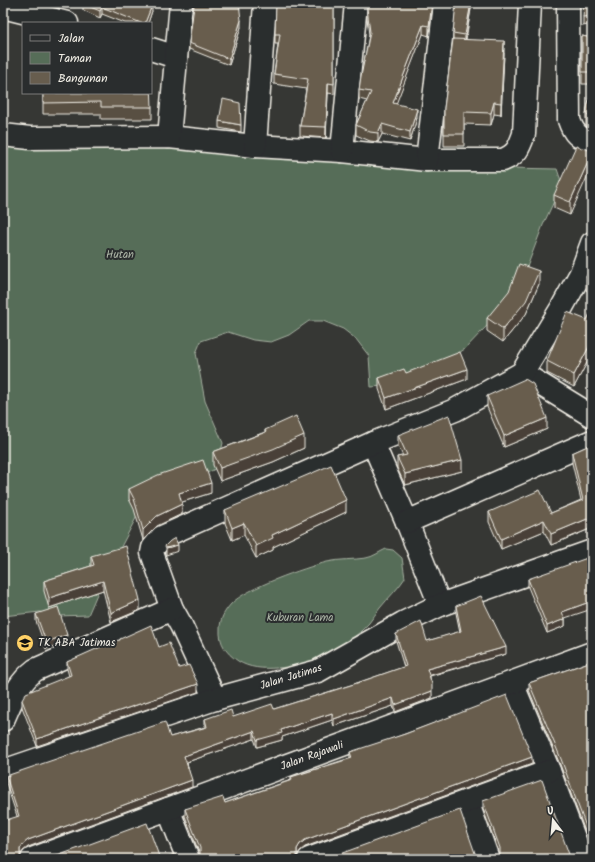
<svg xmlns="http://www.w3.org/2000/svg" width="595" height="862" font-family="Kalam,sans-serif">
<style>
.green{fill:#566d58;stroke:#a5afa0}
.lines{fill:none;stroke-linecap:round;stroke-linejoin:round}
.minor-casing{stroke:#f4f1e8;stroke-width:25}
.minor{stroke:#2a2d2e;stroke-width:22}
.wall{fill:#595043;stroke:#f4f1e8}
.shaded-wall{fill:#484137;stroke:#f4f1e8}
.building{fill:#675d4e;stroke:#f4f1e8}
.labels{text-anchor:middle;dominant-baseline:central;stroke-width:4;stroke-linejoin:round;paint-order:stroke}
.park-label{font-size:11px;fill:#adb6a7;stroke:#2a2d2e}
.poi-label{font-size:11px;fill:#f4f1e8;stroke:#2a2d2e;text-anchor:start}
.street-label{font-size:11px;fill:#f4f1e8;stroke:#2a2d2e}
</style>
<rect width="100%" height="100%" fill="#363734"/>
<filter id="ink" filterUnits="userSpaceOnUse"><feTurbulence type="fractalNoise" baseFrequency=".025" numOctaves="2"/><feDisplacementMap in="SourceGraphic" scale="8" xChannelSelector="R" yChannelSelector="G"/><feConvolveMatrix kernelMatrix="1 2 1 2 8 2 1 2 1" color-interpolation-filters="sRGB"/></filter>
<g filter="url(#ink)">
<g class="green">
<polygon points="3,135 509,168 557,169 562,184 543,225 527,267 500,312 465,349 408,384 371,387 369,356 356,339 343,329 323,321 309,321 289,335 271,342 253,340 228,332 201,341 196,353 205,401 223,443 217,468 185,484 148,495 100,587 88,615 58,616 40,612 3,616"/>
<path d="M386,549L393,550L402,558L405,578C398,589 388,598 380,608C376,613 373,618 369,623C344,650 313,666 276,668C263,669 249,668 238,661C226,653 219,643 220,629C220,619 224,612 231,604C246,588 304,568 327,562C340,559 353,560 366,558C373,557 379,552 386,549Z"/>
</g>
<g class="lines">
<g class="minor-casing">
<g id="minor">
<path d="M568,3L569,120C574,135 579,137 592,144"/>
<polyline points="3,7 67,23"/>
<polyline points="151,49 176,57"/>
<path d="M3,135L30,138L169,137L255,146L342,151L427,160H503C517,154 519,148 524,134L530,3"/>
<polyline points="169,137 181,3"/>
<polyline points="255,146 265,3"/>
<polyline points="342,151 356,3"/>
<polyline points="427,160 445,3"/>
<polyline points="522,373 592,416"/>
<polyline points="373,443 407,522 440,605"/>
<polyline points="407,522 592,441"/>
<polyline points="512,683 549,771 582,859"/>
<polyline points="215,699 181,625 172,609 152,553 153,548 162,537 373,443 455,410 522,373 561,309 581,273 592,243"/>
<path d="M3,720C12,700 17,684 35,670L172,609"/>
<polyline points="3,771 215,699 318,671 403,623 440,605 592,551"/>
<polyline points="467,801 488,859"/>
<polyline points="168,809 188,859"/>
<polyline points="32,859 592,653"/>
<polyline points="309,859 549,771"/>
</g>
</g>
<use href="#minor" class="minor"/>
</g>
<g class="wall">
<polygon points="50,3 62,3 60,8 50,6"/>
<polygon points="66,3 75,3 75,7"/>
<polygon points="193,3 241,27 229,65 189,49 189,43 194,12 193,12"/>
<polygon points="334,3 334,94 328,93 326,138 300,136 300,126 306,89 274,84 274,74 278,44 275,44 275,34"/>
<polygon points="433,3 429,36 423,34 396,103 417,118 410,141 382,134 378,142 370,141 356,135 356,125 367,101 359,99 359,90 369,35 367,18 367,8"/>
<polygon points="472,3 466,39 504,53 501,115 494,114 491,125 464,124 464,146 444,146 444,108 453,39 453,33"/>
<polygon points="592,3 592,24 583,26 583,17"/>
<polygon points="83,4 152,11 148,23 125,23 102,14 100,18 83,10"/>
<polygon points="582,36 592,38 592,130 586,126 586,114 592,84 582,84"/>
<polygon points="43,93 152,107 152,119 101,119 101,114 43,114"/>
<polygon points="219,121 241,125 241,132 219,128"/>
<polygon points="592,151 570,215 554,208 554,195"/>
<polygon points="592,266 592,293 586,290 586,277"/>
<polygon points="539,284 526,314 503,342 487,331 487,318"/>
<polygon points="592,310 592,355 591,355 574,387 547,373 547,361 587,320"/>
<polygon points="406,373 467,379 386,409 379,389 379,378"/>
<polygon points="487,396 547,429 504,447 487,407"/>
<polygon points="265,430 304,448 273,462 220,481 213,465 213,452 265,432"/>
<polygon points="398,435 462,471 405,485 397,468 397,457 403,456 398,446"/>
<polygon points="592,444 590,529 551,545 544,531 501,549 489,522 489,512 551,513 581,500 572,463 572,453"/>
<polygon points="129,489 211,493 182,502 182,514 157,526 143,540 134,509 129,499"/>
<polygon points="225,510 346,512 273,547 273,550 256,558 244,535 232,540 225,523"/>
<polygon points="91,556 140,610 111,622 103,590 49,608 44,591 44,581 91,566"/>
<polygon points="528,579 565,618 565,626 547,633 528,587"/>
<polygon points="456,606 506,654 430,676 432,698 395,712 393,706 334,726 332,720 282,737 282,740 257,747 254,739 187,762 192,787 28,847 23,851 20,855 3,859 17,816 6,783 6,776 170,737 205,727 205,719 233,717 274,709 354,684 404,667 396,641 396,634 427,641 460,632 456,613"/>
<polygon points="36,614 67,641 46,649 36,621"/>
<polygon points="120,639 159,647 179,668 198,692 37,746 22,707 22,700 69,676 67,669 67,662 120,640"/>
<polygon points="592,661 592,850 561,767 529,690 529,683"/>
<polygon points="350,752 532,764 305,847 300,851 297,855 297,857 200,855 185,816 185,809 225,803 291,780 291,777 350,758"/>
<polygon points="483,801 570,857 500,855 483,809"/>
</g>
<g class="shaded-wall">
<polygon points="60,3 62,3 60,8"/>
<polygon points="432,3 433,3 429,36 429,26"/>
<polygon points="471,3 472,3 465,42 465,35"/>
<polygon points="152,5 152,11 148,23 145,23"/>
<polygon points="102,7 102,14 100,18 100,11"/>
<polygon points="241,20 241,27 229,65 229,59"/>
<polygon points="423,25 423,34 393,112 393,103"/>
<polygon points="504,41 504,53 501,115 501,103"/>
<polygon points="328,83 328,93 326,138 326,127"/>
<polygon points="494,102 494,114 491,125 491,113"/>
<polygon points="417,109 417,118 410,141 410,132"/>
<polygon points="382,124 382,134 378,142 378,133"/>
<polygon points="592,153 592,166 570,215 570,202"/>
<polygon points="539,271 539,284 526,314 503,342 503,329"/>
<polygon points="591,343 591,355 574,387 574,375"/>
<polygon points="467,369 467,379 386,409 386,398"/>
<polygon points="547,418 547,429 504,447 504,436"/>
<polygon points="304,435 304,448 273,462 220,481 220,468"/>
<polygon points="462,460 462,471 405,485 405,474"/>
<polygon points="211,483 211,493 179,503 179,493"/>
<polygon points="346,500 346,512 273,547 273,550 256,558 256,546 272,535"/>
<polygon points="182,504 182,514 157,526 143,540 143,530 157,516"/>
<polygon points="592,517 592,528 551,545 551,534"/>
<polygon points="544,520 544,531 501,549 501,539"/>
<polygon points="244,523 244,535 232,540 232,528"/>
<polygon points="178,545 178,551 166,555 166,548"/>
<polygon points="103,581 103,590 49,608 49,598"/>
<polygon points="140,600 140,610 111,622 111,613"/>
<polygon points="592,601 592,609 562,619 562,612"/>
<polygon points="565,619 565,626 547,633 547,626"/>
<polygon points="67,635 67,641 46,649 46,642"/>
<polygon points="506,647 506,654 427,676 427,669"/>
<polygon points="198,684 198,692 37,746 37,739"/>
<polygon points="432,691 432,698 395,712 395,705"/>
<polygon points="393,698 393,706 334,726 334,719"/>
<polygon points="332,713 332,720 282,737 282,740 257,747 257,740 281,730"/>
<polygon points="254,731 254,739 184,763 184,756"/>
<polygon points="532,757 532,764 305,847 300,851 297,856 297,849 300,844 305,840"/>
<polygon points="192,780 192,787 28,847 23,851 20,856 20,849 23,844 28,840"/>
</g>
<g class="building">
<polygon points="83,3 148,3 152,5 145,23 141,23 102,7 100,11 83,4"/>
<polygon points="193,3 239,3 241,20 229,59 189,43 194,6 193,5"/>
<polygon points="276,3 334,3 334,84 328,83 326,127 300,126 308,79 274,74 280,34 275,34"/>
<polygon points="368,3 432,3 429,26 423,25 393,103 417,109 410,132 382,124 378,133 370,132 356,125 371,92 359,90 361,76 370,32 367,8"/>
<polygon points="456,3 471,3 465,35 453,33"/>
<polygon points="584,3 592,3 592,16 583,17"/>
<polygon points="582,36 592,38 592,72 582,72"/>
<polygon points="453,39 504,41 501,103 494,102 491,113 464,112 464,134 444,134 444,108"/>
<polygon points="592,82 592,118 586,114"/>
<polygon points="151,83 152,107 101,107 101,102 43,103 43,93 151,93"/>
<polygon points="223,99 240,103 241,125 219,121"/>
<polygon points="576,146 592,151 592,153 570,202 554,195"/>
<polygon points="519,264 539,271 526,301 503,329 487,318 509,291"/>
<polygon points="592,266 592,281 586,277"/>
<polygon points="592,310 592,343 591,343 574,375 547,361 567,312 587,320"/>
<polygon points="460,352 467,369 386,398 379,378 404,369 406,373"/>
<polygon points="525,379 533,384 547,418 504,436 487,396"/>
<polygon points="449,415 462,460 405,474 397,457 407,455 398,435"/>
<polygon points="296,416 304,435 273,449 220,468 213,452 266,432 265,430"/>
<polygon points="592,444 592,517 551,534 544,520 501,539 489,512 540,490 551,513 583,500 572,453"/>
<polygon points="203,460 211,483 179,493 182,504 157,516 143,530 134,499 129,489 158,475"/>
<polygon points="331,465 346,500 272,535 273,538 256,546 244,523 232,528 225,510"/>
<polygon points="175,538 178,545 166,548 165,546 170,541"/>
<polygon points="126,546 140,600 111,613 103,581 49,598 44,581 94,565 91,556"/>
<polygon points="590,557 592,557 592,601 562,612 565,619 547,626 528,579"/>
<polygon points="481,596 506,647 427,669 432,684 432,691 395,705 393,698 334,719 332,713 281,730 282,733 257,740 254,731 184,756 192,780 28,840 23,844 20,849 20,857 22,859 3,859 3,821 19,816 6,776 165,722 170,737 207,727 205,719 231,710 233,717 272,704 274,709 354,684 406,666 396,634 421,621 427,641 461,631 456,606"/>
<polygon points="58,607 67,635 46,642 36,614"/>
<polygon points="151,625 159,647 169,643 179,668 189,665 198,684 37,739 22,700 26,693 71,675 67,662 114,641 120,640 120,639"/>
<polygon points="592,661 592,843 561,759 529,683"/>
<polygon points="507,695 532,757 305,840 300,844 297,849 297,857 299,859 198,859 200,854 200,848 185,809 223,797 225,803 292,780 291,777 352,758 350,752 405,734"/>
<polygon points="542,780 570,857 572,859 498,859 500,854 500,848 483,801"/>
<polygon points="460,810 476,856 478,859 326,859"/>
<polygon points="147,823 160,859 175,854 179,859 49,859"/>
</g>
</g>
<defs>
<g id="school-disc" transform="scale(0.9)"><circle r="9.5" fill="#ffd166" stroke="#2a2d2e"/><path d="M0-5L7-2L0 1L-7-2ZM-4 1L0 2.5L4 1V4Q0 6-4 4Z" fill="#111"/></g>
</defs>
<g fill-rule="evenodd">
<use href="#school-disc" x="25" y="643"/>
</g>
<g class="labels">
<g class="park-label">
<text x="120" y="255">Hutan</text>
<text x="300" y="618">Kuburan Lama</text>
</g>
<g class="poi-label">
<text x="38" y="643">TK ABA Jatimas</text>
</g>
<g class="street-label">
<text transform="translate(291 677) rotate(-17)">Jalan Jatimas</text>
<text transform="translate(312 756) rotate(-20)">Jalan Rajawali</text>
</g>
</g>
<rect width="595" height="862" fill="none" stroke="#2a2d2e" stroke-width="16"/>
<rect x="8" y="8" width="579" height="846" fill="none" stroke="#f4f1e8" stroke-width="1.5" filter="url(#ink)"/>
<rect x="22" y="22" width="130" height="72" fill="#2a2d2e" stroke="#7b7b78"/>
<rect x="30" y="35" width="20" height="6" fill="#2a2d2e" stroke="#7b7b78"/>
<text x="58" y="42" font-size="12" fill="#f4f1e8">Jalan</text>
<rect x="30" y="52" width="20" height="12" fill="#566d58" stroke="#7b7b78"/>
<text x="58" y="62" font-size="12" fill="#f4f1e8">Taman</text>
<rect x="30" y="72" width="20" height="12" fill="#675d4e" stroke="#7b7b78"/>
<text x="58" y="82" font-size="12" fill="#f4f1e8">Bangunan</text>
<g transform="translate(553 820) rotate(344)" stroke="#2a2d2e" stroke-width="3" paint-order="stroke">
<path d="M0-3L7 15L0 10L-7 15Z" fill="#f4f1e8"/>
<text y="-6" font-size="11" font-weight="bold" text-anchor="middle" fill="#f4f1e8">U</text>
</g>
</svg>
